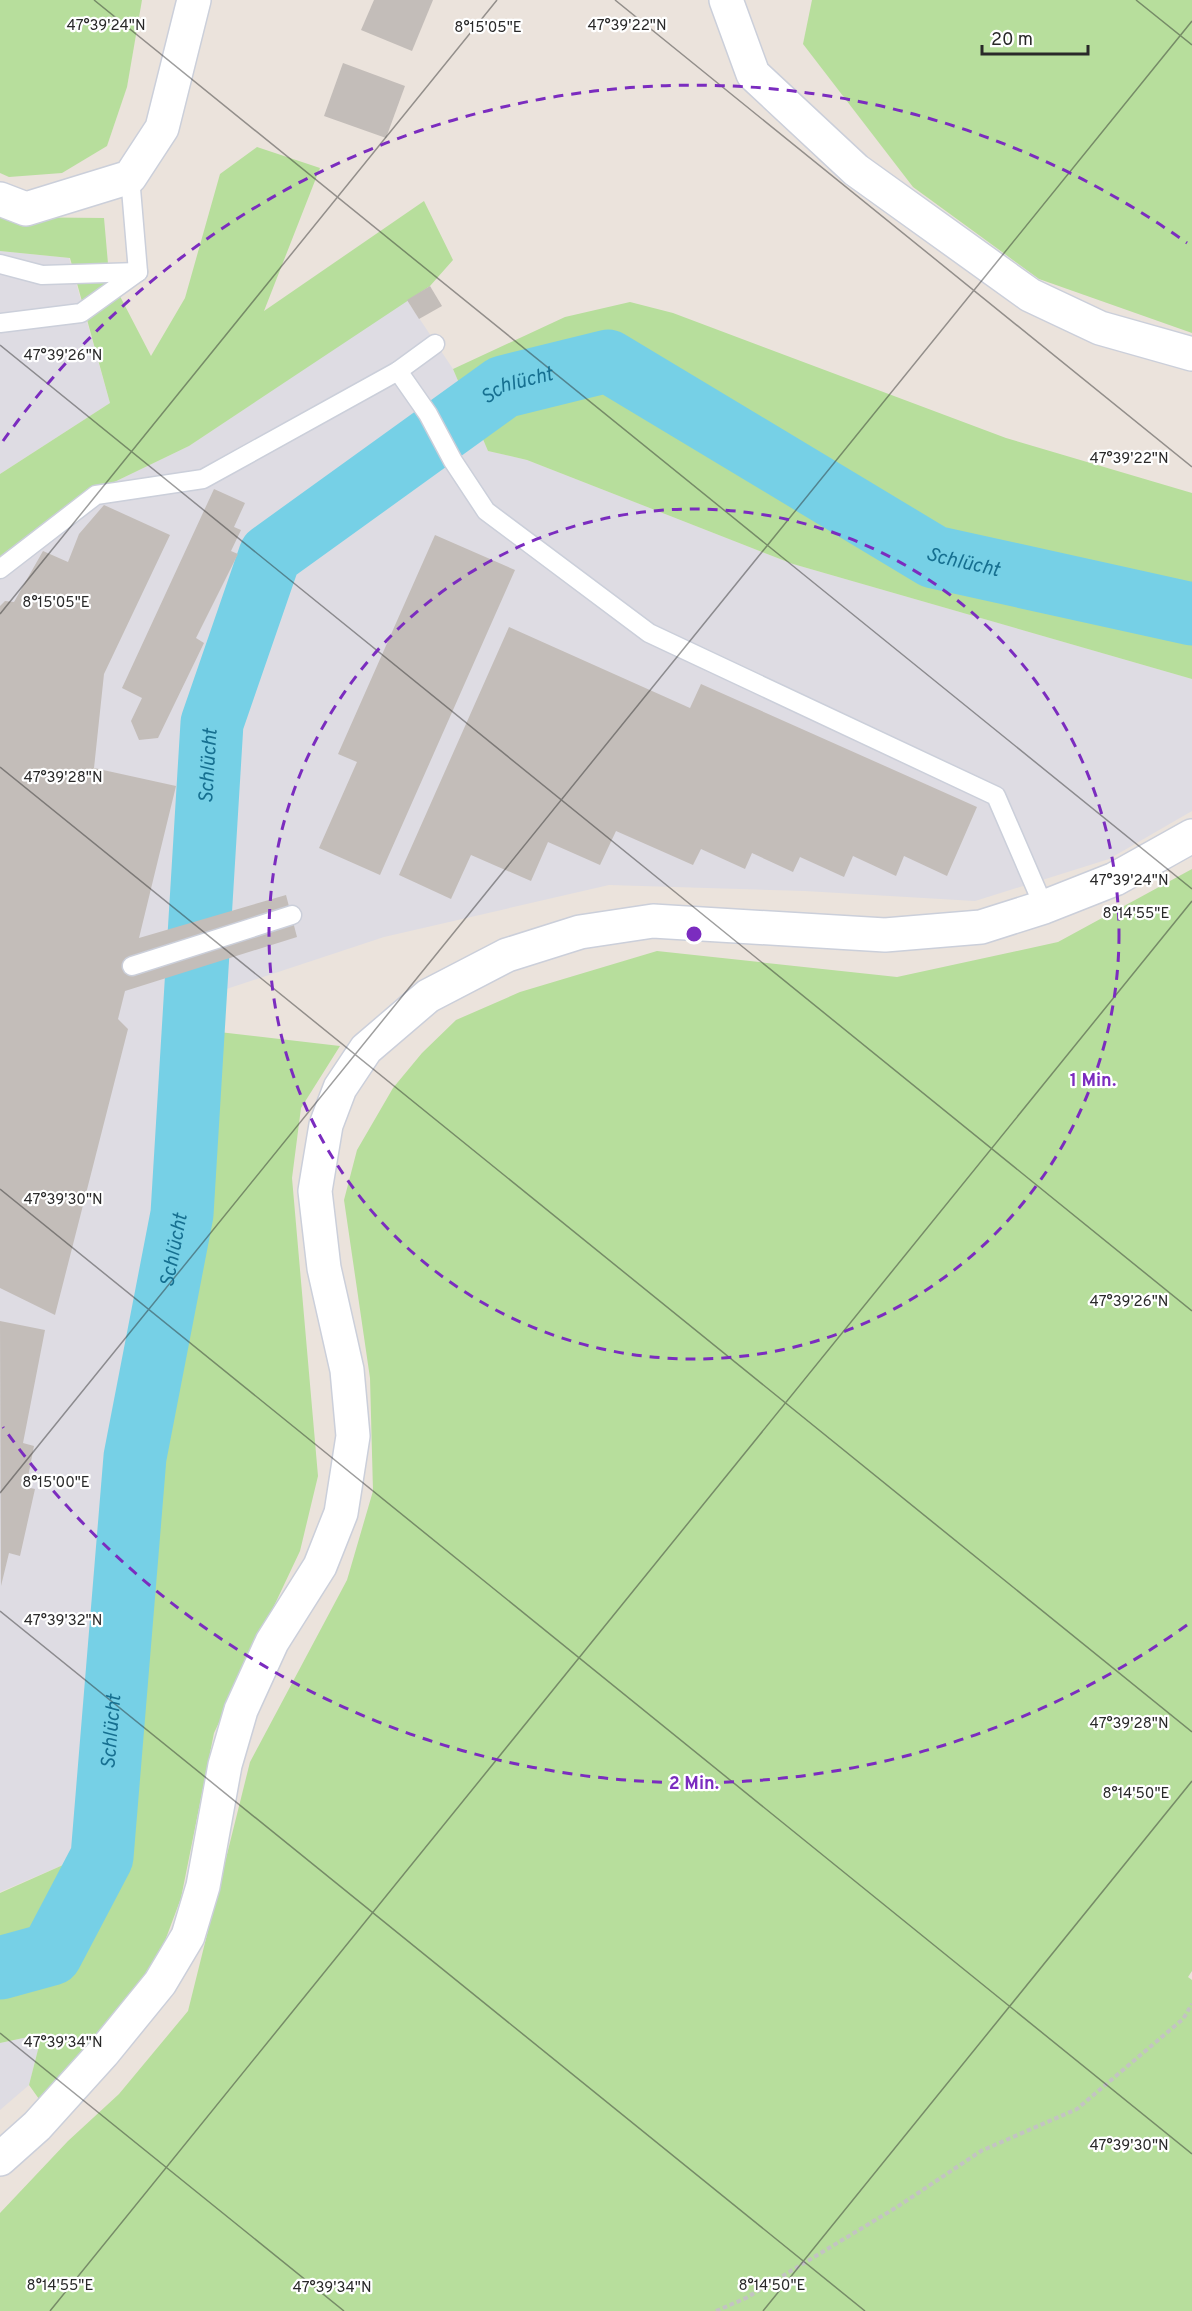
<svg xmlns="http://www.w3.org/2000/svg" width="1192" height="2311" font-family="Overpass,sans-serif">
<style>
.industrial{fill:#dedce3}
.green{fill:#b7de9c}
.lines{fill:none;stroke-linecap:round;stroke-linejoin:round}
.river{stroke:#76d0e6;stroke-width:63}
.building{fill:#c3bdb9}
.service-casing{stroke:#cbcfda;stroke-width:21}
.tertiary-casing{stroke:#cbcfda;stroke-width:36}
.secondary-casing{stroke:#cbcfda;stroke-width:36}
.path{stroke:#c3c3c3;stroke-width:4;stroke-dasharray:4.5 3;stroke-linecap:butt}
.service{stroke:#fff;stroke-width:18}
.tertiary{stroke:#fff;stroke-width:33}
.secondary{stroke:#fff;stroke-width:33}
.ticks{fill:none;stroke:#292929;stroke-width:1.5;stroke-opacity:0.45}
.ring{fill:none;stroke:#7b2cbf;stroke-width:3;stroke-dasharray:10 8}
.labels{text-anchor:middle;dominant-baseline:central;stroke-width:4.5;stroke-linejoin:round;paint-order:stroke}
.water-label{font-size:20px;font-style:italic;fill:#166f90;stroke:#fff}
.ticks-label{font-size:15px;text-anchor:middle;fill:#292929;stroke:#fff;stroke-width:4.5;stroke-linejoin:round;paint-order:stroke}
.centre{fill:#7b2cbf;stroke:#fff;stroke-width:3}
.ring-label{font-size:18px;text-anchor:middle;font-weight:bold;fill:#7b2cbf;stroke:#fff;stroke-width:4.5;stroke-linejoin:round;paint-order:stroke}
</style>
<rect width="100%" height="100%" fill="#ebe3dc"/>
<g class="industrial">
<polygon points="0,251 69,258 110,403 0,474"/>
<polygon points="407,300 453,369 488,451 527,460 793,564 1192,679 1192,811 1109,859 975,901 805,891 609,885 384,937 178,1005 72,1861 0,1892 0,560 79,499 189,446"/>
<polygon points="42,2034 29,2085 0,2110 0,2043"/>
</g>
<g class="green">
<polygon points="0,0 142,0 127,87 107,146 62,173 9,177 0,173"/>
<polygon points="812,0 1192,0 1192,333 1039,279 913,187 803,44"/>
<polygon points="257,147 320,168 264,311 424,201 453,260 430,286 189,446 79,499 0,560 0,474 110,403 70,258 0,251 0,217 104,218 109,275 151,356 185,298 220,174"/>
<polygon points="630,302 673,313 1006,438 1192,493 1192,679 793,564 527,460 488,451 453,369 565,317"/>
<polygon points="1192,869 1192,1971 1188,1977 1192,1980 1192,2311 0,2311 0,2213 68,2141 119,2094 188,2011 250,1762 347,1580 373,1491 370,1378 344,1200 357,1150 393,1088 422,1053 456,1020 520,992 657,951 897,977 1058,942"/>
<polygon points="193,1029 340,1046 301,1108 292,1178 318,1476 300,1551 214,1733 181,1898 156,1965 44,2106 29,2085 42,2034 0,2043 0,1893 72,1861 125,1401"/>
</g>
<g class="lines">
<path class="river" id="s1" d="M0,1968L51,1954L102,1857L135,1457L182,1214L212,723L270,555L503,387L608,361L934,557L1192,614"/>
</g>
<g class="building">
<polygon points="374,0 433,0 412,51 361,30"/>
<polygon points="343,63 405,86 386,138 324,116"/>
<polygon points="430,286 442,306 419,319 407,300"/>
<polygon points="214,489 245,503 234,527 241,530 231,551 238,554 196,638 204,643 158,738 139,740 131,721 142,698 122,688"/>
<polygon points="104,505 170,535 104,674 94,768 176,786 139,938 286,895 297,937 125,991 118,1019 128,1029 55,1315 0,1288 0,606 5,601 14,602 43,551 68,562 79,534"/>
<polygon points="435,535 515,570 380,875 319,848 357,762 338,754"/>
<polygon points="509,627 690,708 701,684 977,807 947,876 904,856 896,876 853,856 844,877 800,857 793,872 752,853 745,869 701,849 693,865 616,831 600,865 548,842 531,881 471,855 451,899 399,875"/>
<polygon points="0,1321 45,1330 23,1443 34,1446 26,1487 35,1489 20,1556 9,1553 1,1586"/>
</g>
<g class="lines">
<g class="service-casing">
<g id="service">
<polyline points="0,264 42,275 138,272"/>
<polyline points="0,323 81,313 138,272 130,177"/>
<polyline points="398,371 428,414 453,461 486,511 649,633 996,796 1044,907"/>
<polyline points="0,569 96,495 203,479 398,371 435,344"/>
<polyline points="132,966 292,915"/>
</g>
</g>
<g class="tertiary-casing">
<g id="tertiary">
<polyline points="726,0 753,74 856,170 1030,295 1100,328 1192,354"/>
<polyline points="0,199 26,209 130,177 162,128 194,0"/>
</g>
</g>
<g class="secondary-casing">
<polyline id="secondary" points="0,2159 37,2126 103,2053 160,1983 188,1936 203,1886 225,1765 241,1710 272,1642 320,1566 341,1513 353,1436 347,1370 324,1268 315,1191 326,1125 340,1088 366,1049 428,996 507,955 580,932 653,921 885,935 981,927 1044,907 1115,879 1192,836"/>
</g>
<polyline class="path" points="716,2311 746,2298 897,2207 981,2151 1077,2109 1183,2019 1192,2004"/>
<use href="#service" class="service"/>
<use href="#tertiary" class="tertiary"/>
<use href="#secondary" class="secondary"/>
</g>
<path class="ticks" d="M94,0L1192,889M615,0L1192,467M1136,0L1192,45M0,345L1192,1311M0,614L497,0M0,767L1192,1732M0,1189L1192,2154M0,1493L1192,21M0,1611L865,2311M0,2033L344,2311M50,2311L1192,901M763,2311L1192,1781"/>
<g class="ring">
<circle cx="694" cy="934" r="425"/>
<path d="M1187 1625A849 849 0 0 1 3 1427M3 441A849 849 0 0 1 1187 243"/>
</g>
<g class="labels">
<g class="water-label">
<text stroke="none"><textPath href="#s1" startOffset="1782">Schlücht</textPath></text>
<text stroke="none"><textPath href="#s1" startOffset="2286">Schlücht</textPath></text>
<text stroke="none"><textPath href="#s1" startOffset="1260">Schlücht</textPath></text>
<text stroke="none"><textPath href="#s1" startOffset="774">Schlücht</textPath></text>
<text stroke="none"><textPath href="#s1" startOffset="288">Schlücht</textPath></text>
</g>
</g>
<g class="ticks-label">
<text x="106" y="30">47°39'24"N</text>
<text x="627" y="30">47°39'22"N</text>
<text x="488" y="32">8°15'05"E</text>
<text x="63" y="360">47°39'26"N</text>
<text x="1129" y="463">47°39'22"N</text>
<text x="56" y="607">8°15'05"E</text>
<text x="63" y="782">47°39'28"N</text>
<text x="1129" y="885">47°39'24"N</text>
<text x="1136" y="918">8°14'55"E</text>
<text x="63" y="1204">47°39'30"N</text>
<text x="1129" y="1306">47°39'26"N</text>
<text x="56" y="1487">8°15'00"E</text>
<text x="63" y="1625">47°39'32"N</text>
<text x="1129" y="1728">47°39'28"N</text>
<text x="1136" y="1798">8°14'50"E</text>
<text x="63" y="2047">47°39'34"N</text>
<text x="1129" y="2150">47°39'30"N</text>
<text x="60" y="2290">8°14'55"E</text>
<text x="772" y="2290">8°14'50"E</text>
<text x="332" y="2292">47°39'34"N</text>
</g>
<circle cx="694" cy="934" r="9" class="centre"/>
<g class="ring-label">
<text x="1093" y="1086">1 Min.</text>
<text x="694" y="1789">2 Min.</text>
</g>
<path d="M982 45v9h106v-9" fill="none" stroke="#292929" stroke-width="3"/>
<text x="991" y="45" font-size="18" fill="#292929" stroke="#ffffff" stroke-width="4.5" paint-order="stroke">20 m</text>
</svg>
